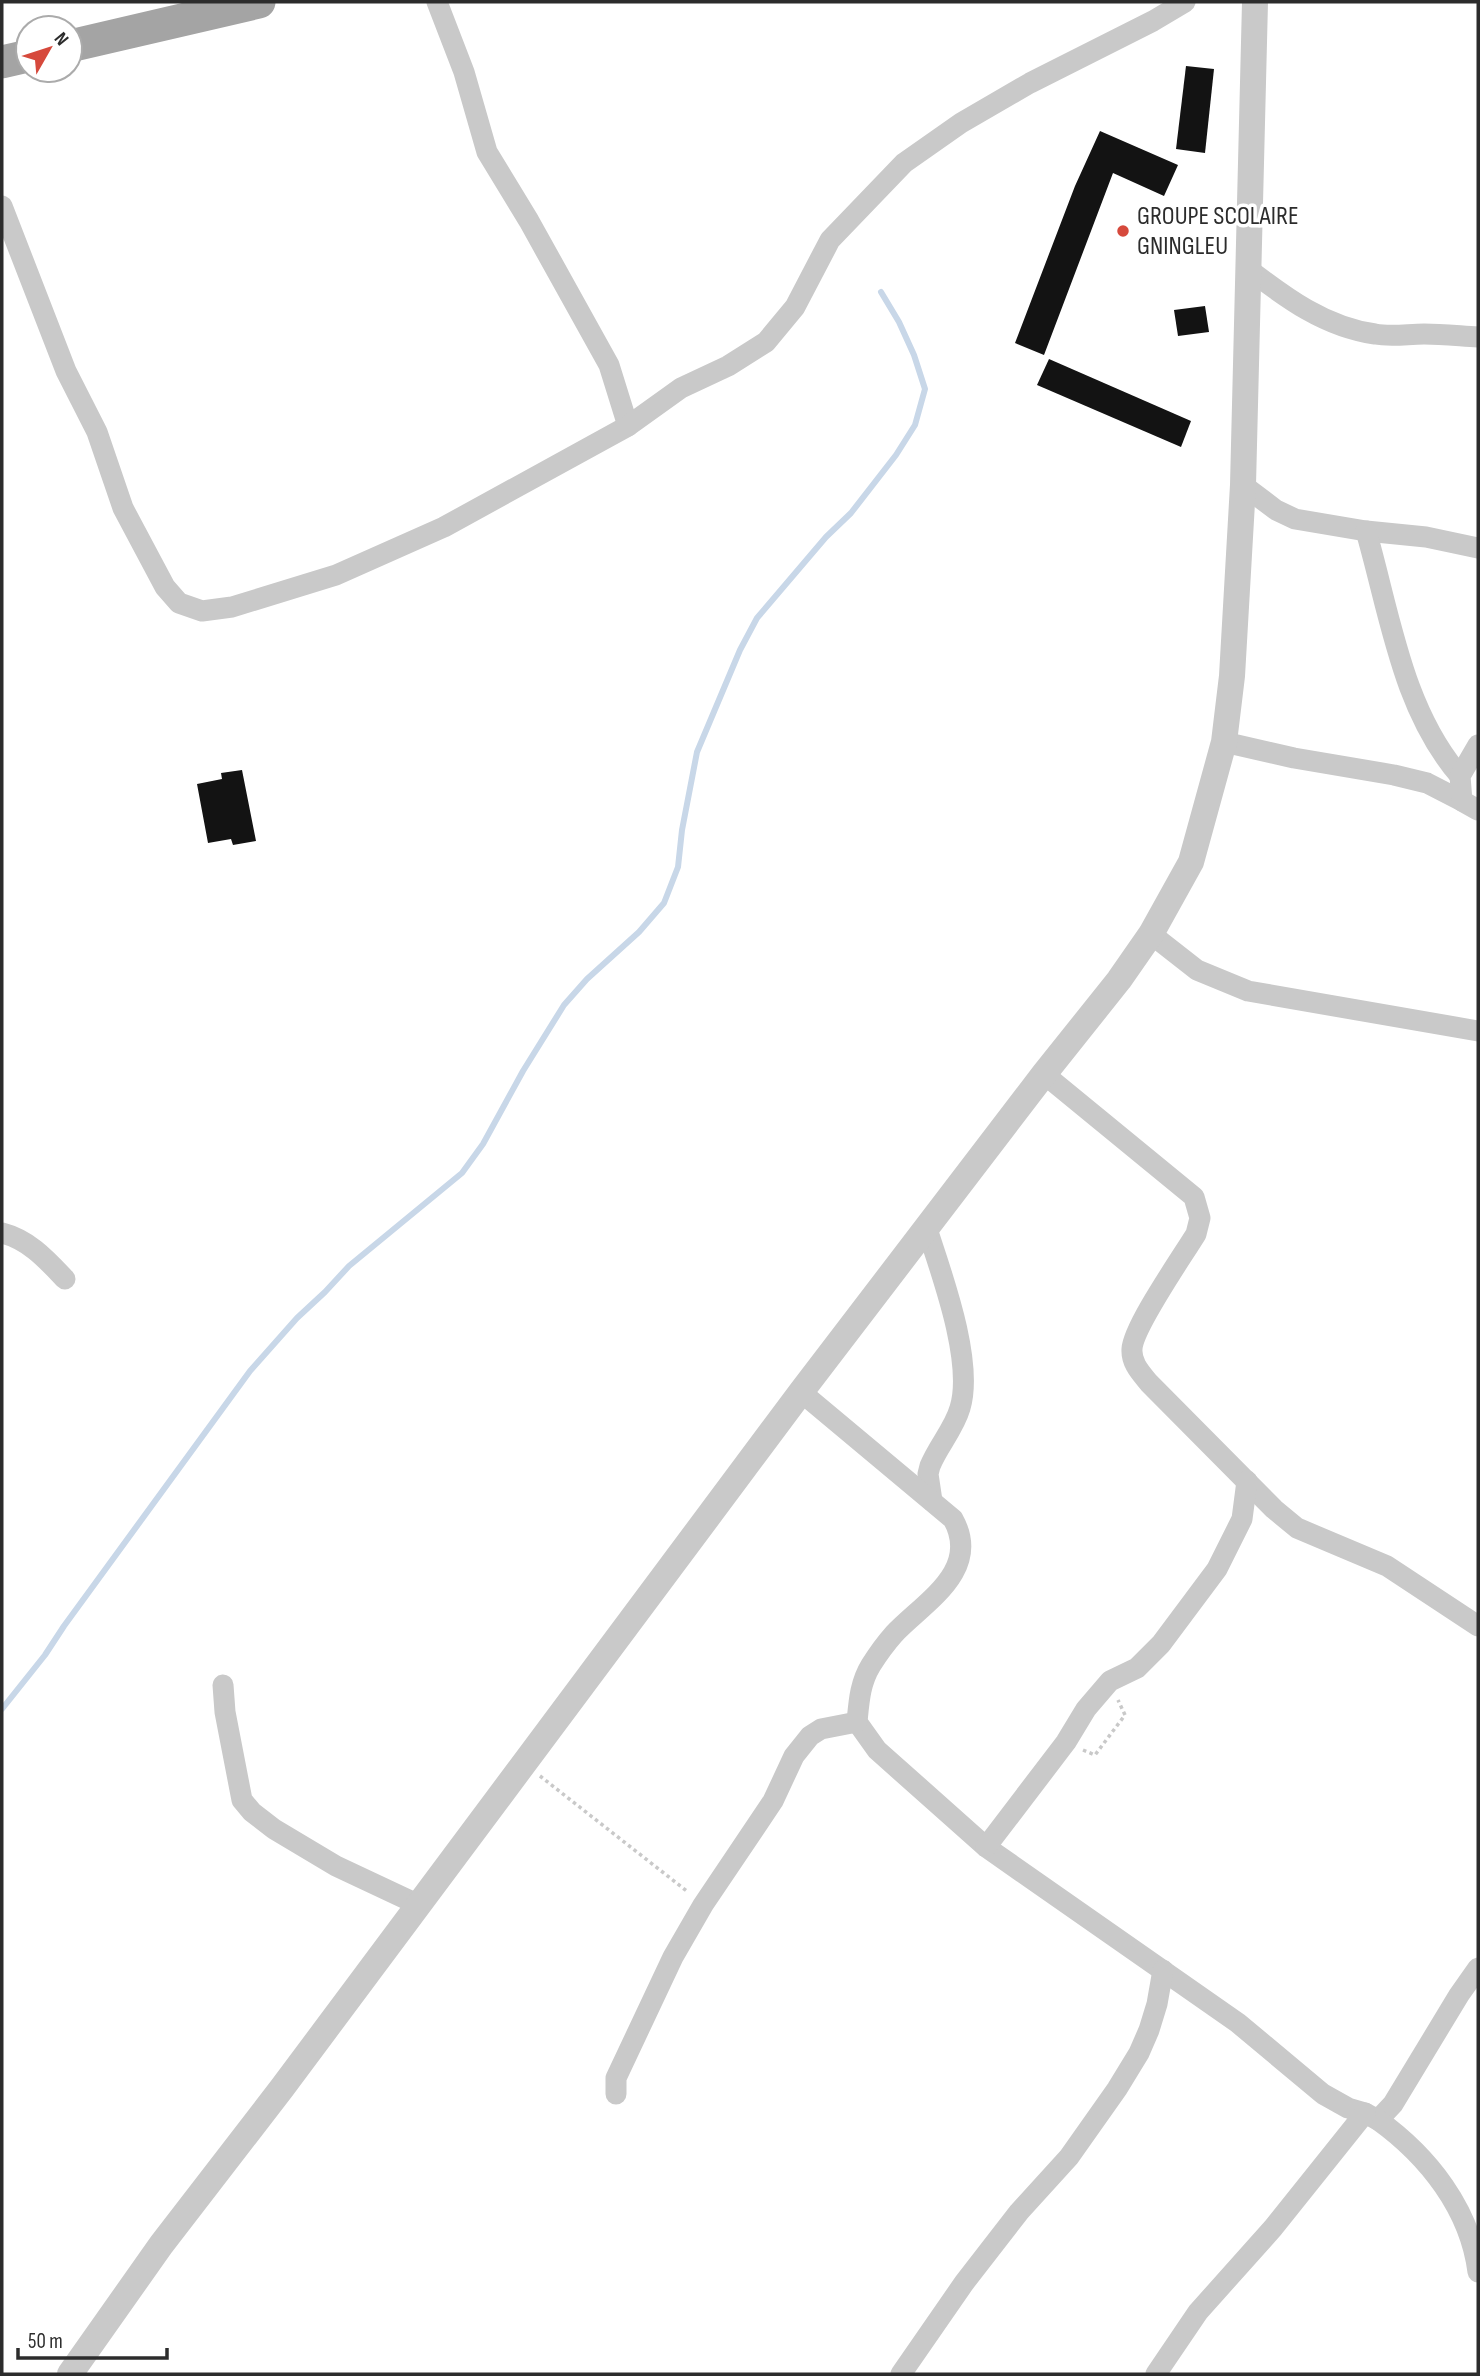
<svg xmlns="http://www.w3.org/2000/svg" width="1480" height="2376" font-family="'Sofia Sans Condensed',sans-serif">
<style>
.lines{fill:none;stroke-linecap:round;stroke-linejoin:round}
.stream{stroke:#c8d7e8;stroke-width:6}
.building{fill:#131313}
.path{stroke:#c9c9c9;stroke-width:3.5;stroke-dasharray:3.5 3.5;stroke-linecap:butt}
.minor{stroke:#c9c9c9;stroke-width:21}
.tertiary{stroke:#c9c9c9;stroke-width:26}
.primary{stroke:#a4a4a4;stroke-width:33}
.poi-dot{fill:#d6493c;stroke:#fff;stroke-width:2.5}
.labels{text-anchor:middle;dominant-baseline:central;stroke-width:7;stroke-linejoin:round;paint-order:stroke}
.poi-label{font-size:26px;fill:#2c2c2c;stroke:#fff;text-anchor:start}
</style>
<rect width="100%" height="100%" fill="#fff"/>
<g class="lines">
<polyline class="stream" points="2,1709 45,1655 64,1626 250,1371 297,1318 325,1292 349,1266 462,1173 483,1144 523,1071 564,1005 587,979 639,932 664,903 678,867 682,830 697,752 740,650 757,618 826,537 851,513 896,455 915,425 925,389 914,355 899,322 881,292"/>
</g>
<g class="building">
<polygon points="1186,66 1214,69 1205,153 1176,149"/>
<polygon points="1100,131 1178,165 1164,196 1113,173 1044,355 1015,343 1075,186"/>
<polygon points="1205,306 1209,332 1178,336 1174,310"/>
<polygon points="1049,359 1191,421 1181,447 1037,385"/>
<polygon points="242,770 256,841 233,845 231,839 208,843 197,784 222,779 221,773"/>
</g>
<g class="lines">
<g class="path">
<polyline points="1083,1750 1095,1755 1125,1715 1118,1700"/>
<polyline points="540,1776 688,1892"/>
</g>
<g class="minor">
<polyline points="437,2 464,72 487,152 529,221 609,365 628,426"/>
<polyline points="2,206 66,371 97,432 123,508 165,587 179,603 202,611 232,607 336,575 444,527 628,426 681,388 728,366 766,342 795,307 830,240 904,163 961,123 1030,83 1153,21 1185,2"/>
<path d="M1247,268C1286,298 1325,327 1375,334C1391,337 1408,334 1424,334C1442,334 1460,336 1478,337"/>
<polyline points="1243,485 1276,510 1295,519 1366,531 1426,537 1478,548"/>
<path d="M1366,531C1390,614 1402,709 1460,776"/>
<polyline points="1224,742 1294,758 1394,775 1427,783 1462,801"/>
<polyline points="1478,745 1460,776 1462,801 1478,810"/>
<polyline points="1151,934 1197,970 1248,991 1478,1031"/>
<path d="M1044,1074L1194,1197L1200,1218L1196,1234C1182,1257 1133,1327 1132,1349C1131,1363 1141,1373 1149,1383L1274,1509L1297,1528L1387,1566L1478,1626"/>
<path d="M927,1229C942,1275 974,1362 960,1408C954,1429 938,1446 930,1466L928,1474L932,1501"/>
<path d="M2,1233C29,1240 46,1259 65,1279"/>
<polyline points="223,1685 225,1712 242,1800 252,1812 274,1829 336,1866 419,1905"/>
<polyline points="857,1722 877,1750 986,1847 1238,2023 1323,2094 1348,2108 1365,2113 1378,2120 1393,2104 1459,1995 1478,1968"/>
<polyline points="986,1847 1066,1742 1086,1709 1110,1681 1137,1668 1161,1644 1217,1569 1242,1519 1247,1481"/>
<path d="M616,2094V2078L673,1957L703,1905L773,1801L794,1756L810,1736L821,1729L857,1722C859,1701 860,1683 871,1665C878,1654 886,1643 894,1634C923,1603 982,1571 953,1519L801,1392"/>
<path d="M1378,2120C1428,2156 1470,2209 1478,2272"/>
<polyline points="901,2374 964,2283 1019,2212 1069,2157 1117,2089 1139,2053 1149,2030 1157,2004 1163,1970"/>
<polyline points="1156,2374 1198,2312 1273,2228 1365,2113"/>
</g>
<polyline class="tertiary" points="70,2374 161,2245 282,2088 801,1392 1044,1074 1119,980 1151,934 1191,862 1224,742 1232,676 1243,485 1255,2"/>
<g class="primary">
<polyline points="70,46 259,2"/>
<polyline points="2,62 28,56"/>
</g>
</g>
<circle class="poi-dot" cx="1123" cy="231" r="7"/>
<g class="labels">
<g class="poi-label">
<text x="1137" y="216">GROUPE SCOLAIRE<tspan x="1137" dy="30">GNINGLEU</tspan></text>
</g>
</g>
<rect width="1480" height="2376" fill="none" stroke="#2c2c2c" stroke-width="7"/>
<g transform="translate(49 49) rotate(51)"><circle r="33" fill="#ffffff" stroke="#ababab" stroke-width="2"/>
<path d="M0-5L12 26L0 18L-12 26Z" fill="#d6493c"/>
<text y="-10" font-size="19" font-weight="bold" text-anchor="middle" fill="#2c2c2c">N</text>
</g>
<path d="M18 2348v10h149v-10" fill="none" stroke="#2c2c2c" stroke-width="3.5"/>
<text x="28" y="2348" font-size="21" fill="#2c2c2c" stroke="#ffffff" stroke-width="5" paint-order="stroke">50 m</text>
</svg>
